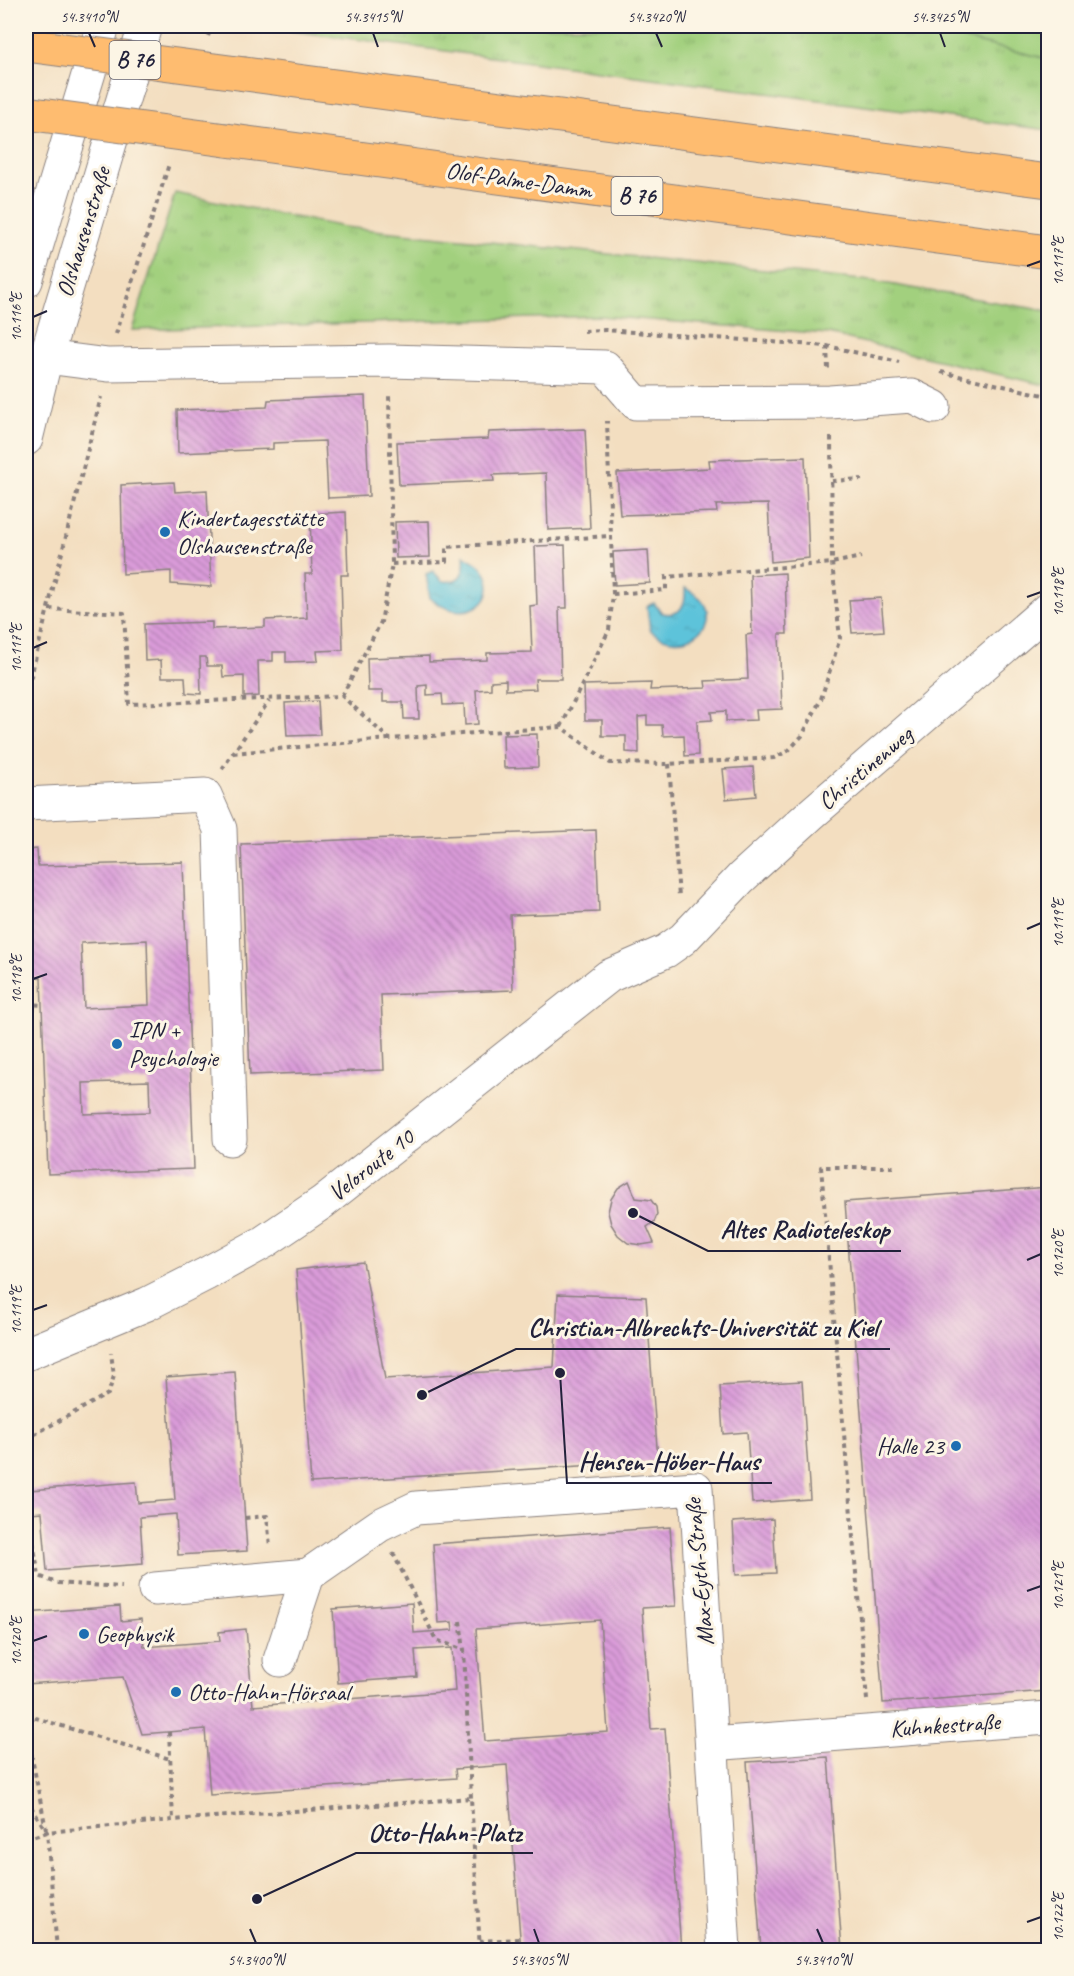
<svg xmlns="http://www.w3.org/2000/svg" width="1074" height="1976" font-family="Caveat,sans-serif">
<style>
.grass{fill:url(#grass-tufts);stroke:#62795c;stroke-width:1.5}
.garden{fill:#a2d07e;stroke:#62795c;stroke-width:1.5}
.water{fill:url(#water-ripples);stroke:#40728a;stroke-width:1.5}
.building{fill:url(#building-back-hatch);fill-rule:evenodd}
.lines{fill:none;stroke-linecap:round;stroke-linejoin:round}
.minor-casing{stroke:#8a807e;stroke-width:35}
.highway-casing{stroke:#8a807e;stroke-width:35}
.path{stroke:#8a807e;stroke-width:4;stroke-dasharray:4.5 4.5;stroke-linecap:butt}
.minor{stroke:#fff;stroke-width:33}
.highway{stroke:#febc70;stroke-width:33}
.highway-bridge-casing{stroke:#8a807e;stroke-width:35;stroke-linecap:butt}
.highway-bridge{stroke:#febc70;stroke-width:33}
.ticks{fill:none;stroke:#22223b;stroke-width:2}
.poi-dot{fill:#1f6fb2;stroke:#fcf5e5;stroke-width:2}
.labels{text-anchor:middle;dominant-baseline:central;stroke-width:6;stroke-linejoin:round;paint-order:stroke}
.shield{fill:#fcf5e5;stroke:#63616e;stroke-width:1.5}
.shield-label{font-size:22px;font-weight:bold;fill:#22223b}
.street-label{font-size:24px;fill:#22223b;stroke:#fcf5e5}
.poi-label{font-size:24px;fill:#22223b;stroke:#fcf5e5;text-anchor:start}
.leader{fill:none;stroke:#22223b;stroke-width:2}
.callout-dot{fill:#22223b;stroke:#fcf5e5;stroke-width:2}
.callout-label{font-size:26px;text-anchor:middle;font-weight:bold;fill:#22223b;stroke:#fcf5e5;stroke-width:6;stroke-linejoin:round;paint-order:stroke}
.neatline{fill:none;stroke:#22223b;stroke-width:2}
.ticks-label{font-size:15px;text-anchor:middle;fill:#22223b}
</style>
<defs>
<pattern id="grass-tufts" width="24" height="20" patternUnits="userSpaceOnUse" patternTransform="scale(1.5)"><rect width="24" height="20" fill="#a2d07e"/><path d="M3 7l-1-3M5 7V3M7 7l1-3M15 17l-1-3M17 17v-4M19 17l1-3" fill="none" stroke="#8bb26e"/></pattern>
<pattern id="water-ripples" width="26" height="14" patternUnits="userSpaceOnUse" patternTransform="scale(1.5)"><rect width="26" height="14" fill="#5dc3da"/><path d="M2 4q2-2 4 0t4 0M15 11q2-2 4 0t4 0" fill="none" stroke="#51a7bc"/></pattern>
<pattern id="building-back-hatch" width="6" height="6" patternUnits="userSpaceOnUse" patternTransform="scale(1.5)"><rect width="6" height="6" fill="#da9bd9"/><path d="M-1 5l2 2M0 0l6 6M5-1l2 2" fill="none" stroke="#b07eb1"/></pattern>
</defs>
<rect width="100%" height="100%" fill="#fcf5e5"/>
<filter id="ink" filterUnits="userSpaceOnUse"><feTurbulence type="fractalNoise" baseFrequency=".0167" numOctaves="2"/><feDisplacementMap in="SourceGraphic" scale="12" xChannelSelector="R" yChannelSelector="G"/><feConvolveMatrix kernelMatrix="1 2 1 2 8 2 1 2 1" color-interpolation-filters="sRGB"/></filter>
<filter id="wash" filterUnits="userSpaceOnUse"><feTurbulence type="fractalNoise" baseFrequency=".008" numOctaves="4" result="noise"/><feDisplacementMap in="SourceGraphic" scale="24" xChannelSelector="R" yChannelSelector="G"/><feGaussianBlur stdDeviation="1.35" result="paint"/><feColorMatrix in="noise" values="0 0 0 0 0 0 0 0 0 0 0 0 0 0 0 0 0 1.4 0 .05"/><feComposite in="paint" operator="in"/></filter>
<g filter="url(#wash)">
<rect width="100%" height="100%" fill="#f3dec0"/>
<g class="grass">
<polygon points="255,26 1048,26 1048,130"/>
<polygon points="175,193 344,227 871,281 1048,311 1048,386 828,334 599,316 132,330"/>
</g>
<polygon class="garden" points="909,26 1048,26 1048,59"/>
<g class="water">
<path d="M464,555C469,559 476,562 480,566C507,595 468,630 430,598L426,574L433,571L442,581C461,584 466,572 464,555Z"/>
<path d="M685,588C690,591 697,595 701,599C723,624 683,658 650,630L647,606L654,603L662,613C682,617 686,604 685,588Z"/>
</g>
<g id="blocks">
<g class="building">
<polygon points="365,396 369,496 328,498 325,441 273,443 273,449 178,453 177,410 267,407 268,400"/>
<polygon points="585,429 590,528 548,530 546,473 493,475 494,481 399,485 397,442 488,439 489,432"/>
<polygon points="805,457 809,558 771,562 768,504 716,505 717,512 620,515 617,473 710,468 709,460"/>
<polygon points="174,482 175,492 207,490 211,587 171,584 171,571 123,574 121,485"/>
<polygon points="346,512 348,575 341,575 343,650 317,651 318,661 286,662 286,652 273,652 273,661 258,661 259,696 244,697 244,676 223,677 222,666 207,666 206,657 200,657 201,694 186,693 185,677 162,677 161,660 145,661 144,624 212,622 212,629 265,627 265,620 307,618 305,574 312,574 310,514"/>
<polygon points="429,521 430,557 396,558 395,522"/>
<polygon points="565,545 567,608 559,608 561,679 535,679 536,689 506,690 506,680 491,681 491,689 476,690 478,724 465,725 464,704 443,705 442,694 427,695 427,685 418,686 419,719 404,719 403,702 383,702 383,691 368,691 367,658 429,656 429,662 487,660 487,653 532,652 530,606 537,605 535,546"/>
<polygon points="648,550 650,583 615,585 613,552"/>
<polygon points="785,573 787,634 779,634 782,709 756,710 757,720 726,721 726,711 711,712 712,720 697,721 698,755 685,756 684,735 663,736 662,725 647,725 647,716 638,717 639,753 626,752 626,736 602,736 602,720 585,720 584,685 651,683 650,690 706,688 705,681 748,679 746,635 752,634 750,575"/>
<polygon points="881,598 884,631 852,633 849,600"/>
<polygon points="318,701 320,735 287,736 285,703"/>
<polygon points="537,734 538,767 504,768 503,735"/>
<polygon points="753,767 756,796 726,799 723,769"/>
<polygon points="596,830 599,912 510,915 513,990 381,995 384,1070 250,1075 241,844"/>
<path d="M37,849L38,866L183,862L194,1169L48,1174L41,977L26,978V850ZM147,940L149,1005L84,1008L81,943ZM149,1081L150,1112L84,1114L83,1083Z"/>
<polygon points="629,1181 636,1198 651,1200 656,1207 657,1215 654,1222 647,1227 654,1243 641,1245 628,1243 618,1235 611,1224 608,1212 611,1199 618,1188"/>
<polygon points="1048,1187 1048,1691 883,1703 845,1202"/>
<polygon points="363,1262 385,1379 554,1367 558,1294 646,1297 658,1461 311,1483 296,1270"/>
<polygon points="235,1372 247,1551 178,1555 176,1514 140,1517 143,1564 47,1571 42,1512 30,1513 29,1490 136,1482 138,1503 175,1500 166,1377"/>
<polygon points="802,1381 810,1499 752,1503 747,1432 723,1434 720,1386"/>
<polygon points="773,1519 776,1573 736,1575 733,1522"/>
<path d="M670,1527L676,1606L642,1608L651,1729L665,1728L681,1950H521L507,1765L455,1769L456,1778L210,1795L205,1729L142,1734L123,1677L26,1684V1613L120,1606L121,1621L141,1619L144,1647L220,1641L219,1632L246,1629L253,1706L455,1691L452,1648L415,1650L417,1677L338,1683L333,1609L412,1603L414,1633L453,1630L452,1622L438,1623L433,1544ZM600,1620L608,1732L485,1741L476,1629Z"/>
<polygon points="828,1757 842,1950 761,1950 747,1762"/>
</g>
</g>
</g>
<g filter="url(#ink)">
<use href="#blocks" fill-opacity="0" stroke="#8a807e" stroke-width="1.5"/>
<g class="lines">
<g class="minor-casing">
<g id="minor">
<polyline points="26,281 103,26"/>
<polyline points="46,357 108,365 389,361 605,367 636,403 830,402 912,396 934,407"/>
<polyline points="26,439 46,357 145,26"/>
<polyline points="26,804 205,795 220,829 230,1139"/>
<polyline points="26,1354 147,1304 206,1274 264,1242 323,1202 609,976 666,951 683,939 741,878 810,815 1048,609"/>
<polyline points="155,1589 308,1575 380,1525 416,1508 696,1488 724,1950"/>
<polyline points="280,1660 308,1575"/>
<polyline points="712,1744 1048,1718"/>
</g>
</g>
<g class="highway-casing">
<g id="highway">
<polyline points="245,74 1048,181"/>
<polyline points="226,140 1048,252"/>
</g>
</g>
<g class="path">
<polyline points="208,36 212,26"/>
<polyline points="584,331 605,330 827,346 899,362"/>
<polyline points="116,334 169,164"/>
<polyline points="827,346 828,369"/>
<polyline points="941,372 1048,396"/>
<polyline points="832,481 862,479"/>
<polyline points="392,564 446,562 446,547 609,536"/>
<polyline points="613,594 666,590 666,577 832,563 861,557"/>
<polyline points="49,609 124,613 129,704 342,696 389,739 561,727 610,763 669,764 774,758 788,751 802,736 821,699 840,638 832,563 831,434"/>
<polyline points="26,696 101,397"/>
<polyline points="342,696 381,622 392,564 389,394"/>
<polyline points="561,727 609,630 613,594 607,421"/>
<polyline points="233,753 388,739"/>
<polyline points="669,764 679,897"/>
<polyline points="222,769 269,701"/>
<polyline points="26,1004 42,1005"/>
<polyline points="26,1055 34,1005"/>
<polyline points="26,1439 108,1394 114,1376 111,1353"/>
<polyline points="26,1480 28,1514 39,1576 56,1583 122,1587"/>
<polyline points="245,1518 267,1516 270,1547"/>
<polyline points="393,1553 436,1640 464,1650 471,1798"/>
<polyline points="460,1621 464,1650"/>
<polyline points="867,1700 821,1167 894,1167"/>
<polyline points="26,1715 170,1759"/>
<polyline points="26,1728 46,1829"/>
<polyline points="169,1732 173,1820"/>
<polyline points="26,1799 47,1832 57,1950"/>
<polyline points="26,1839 47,1832 173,1820 471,1798 480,1950"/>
<polyline points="479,1941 520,1939"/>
</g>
<use href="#minor" class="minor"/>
<use href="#highway" class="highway"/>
<g class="highway-bridge-casing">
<g id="highway-bridge">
<polyline points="26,45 245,74"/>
<polyline points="26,113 226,140"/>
</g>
</g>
<use href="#highway-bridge" class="highway-bridge"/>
</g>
</g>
<path class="ticks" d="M89,33L95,47M373,33L378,47M656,33L662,47M940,33L945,47M1027,266L1041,261M33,317L47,311M1027,597L1041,592M33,648L47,642M1027,929L1041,923M33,979L47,974M1027,1260L1041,1254M33,1310L47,1305M1027,1591L1041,1586M33,1641L47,1636M1027,1922L1041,1917M250,1929L256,1943M534,1929L539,1943M817,1929L823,1943"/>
<g class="poi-dot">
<circle cx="165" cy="532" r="6"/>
<circle cx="117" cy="1044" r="6"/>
<circle cx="956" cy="1446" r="6"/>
<circle cx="84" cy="1634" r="6"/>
<circle cx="176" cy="1692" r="6"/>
</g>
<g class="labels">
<g class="shield">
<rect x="109.5" y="41" width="51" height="38" rx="4.5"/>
<rect x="611.5" y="177" width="51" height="38" rx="4.5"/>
</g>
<g class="shield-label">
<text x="135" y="60">B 76</text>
<text x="637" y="196">B 76</text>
</g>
<g class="street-label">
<text transform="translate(519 180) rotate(8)">Olof-Palme-Damm</text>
<text transform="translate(83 232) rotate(-73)">Olshausenstraße</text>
<text transform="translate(865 768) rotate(-40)">Christinenweg</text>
<text transform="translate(371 1165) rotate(-38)">Veloroute 10</text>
<text transform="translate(699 1572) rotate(-95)">Max-Eyth-Straße</text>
<text transform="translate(945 1725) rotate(-4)">Kuhnkestraße</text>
</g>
<g class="poi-label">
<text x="177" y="518">Kindertagesstätte<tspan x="177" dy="28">Olshausenstraße</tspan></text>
<text x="129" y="1030">IPN +<tspan x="129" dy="28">Psychologie</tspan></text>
<text x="944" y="1446" text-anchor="end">Halle 23</text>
<text x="96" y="1634">Geophysik</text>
<text x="188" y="1692">Otto-Hahn-Hörsaal</text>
</g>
</g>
<path class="leader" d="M633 1213L708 1251H901M422 1395L516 1349H890M560 1373L567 1483H772M257 1899L356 1853H533"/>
<g class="callout-dot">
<circle cx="633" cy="1213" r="6"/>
<circle cx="422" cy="1395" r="6"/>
<circle cx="560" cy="1373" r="6"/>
<circle cx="257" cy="1899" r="6"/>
</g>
<g class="callout-label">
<text x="805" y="1238">Altes Radioteleskop</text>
<text x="703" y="1336">Christian-Albrechts-Universität zu Kiel</text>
<text x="669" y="1470">Hensen-Höber-Haus</text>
<text x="445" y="1841">Otto-Hahn-Platz</text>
</g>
<rect width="1074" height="1976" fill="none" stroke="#fcf5e5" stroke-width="66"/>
<rect x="33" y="33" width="1008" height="1910" class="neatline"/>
<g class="ticks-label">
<text x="89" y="22">54.3410°N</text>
<text x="373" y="22">54.3415°N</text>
<text x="656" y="22">54.3420°N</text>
<text x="940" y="22">54.3425°N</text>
<text transform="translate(1058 261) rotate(-90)" y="5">10.117°E</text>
<text transform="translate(16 317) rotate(-90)" y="5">10.116°E</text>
<text transform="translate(1058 592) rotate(-90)" y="5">10.118°E</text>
<text transform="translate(16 648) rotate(-90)" y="5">10.117°E</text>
<text transform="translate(1058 923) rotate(-90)" y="5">10.119°E</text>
<text transform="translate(16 979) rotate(-90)" y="5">10.118°E</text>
<text transform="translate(1058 1254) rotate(-90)" y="5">10.120°E</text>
<text transform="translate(16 1310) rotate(-90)" y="5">10.119°E</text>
<text transform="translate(1058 1586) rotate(-90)" y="5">10.121°E</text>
<text transform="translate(16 1641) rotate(-90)" y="5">10.120°E</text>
<text transform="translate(1058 1917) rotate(-90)" y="5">10.122°E</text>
<text x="256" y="1965">54.3400°N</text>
<text x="539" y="1965">54.3405°N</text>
<text x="823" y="1965">54.3410°N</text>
</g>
</svg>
